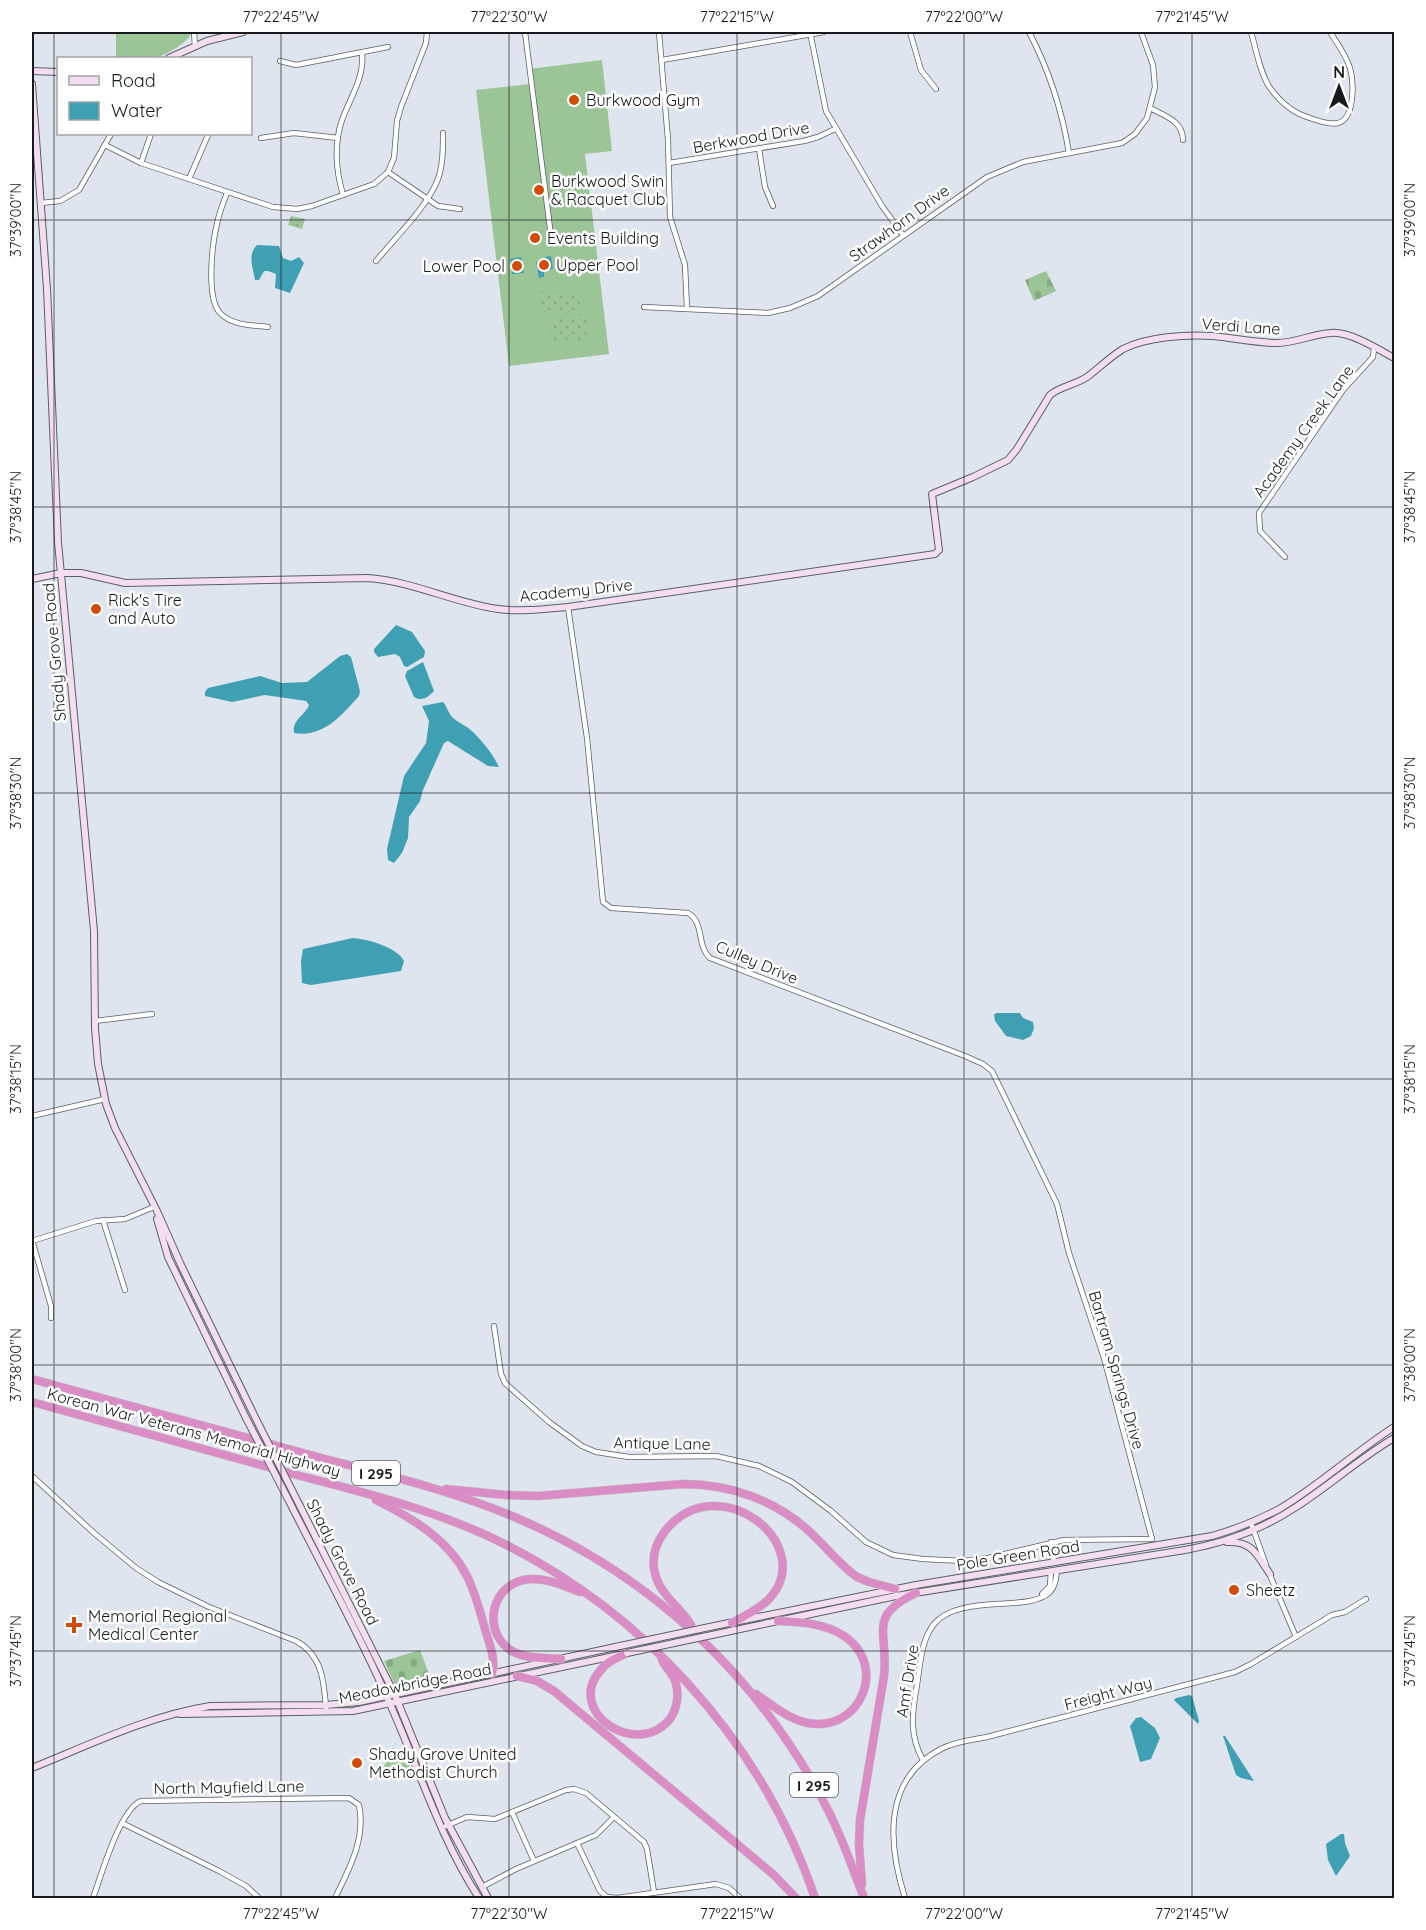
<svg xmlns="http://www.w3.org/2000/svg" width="1426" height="1930" font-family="Quicksand,sans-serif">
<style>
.grass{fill:#9cc597}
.cemetery{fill:url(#cemetery-stones)}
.park{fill:url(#park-dots)}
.water{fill:#40a0b3}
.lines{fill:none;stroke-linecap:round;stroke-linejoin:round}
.street-casing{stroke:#595f66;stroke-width:6}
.secondary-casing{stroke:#595f66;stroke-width:8}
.highway-casing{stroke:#c3c3c4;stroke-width:9}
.street{stroke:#fff;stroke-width:4.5}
.secondary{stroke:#f4ddee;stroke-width:6}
.highway{stroke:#da8dc5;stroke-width:8}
.secondary-bridge-casing{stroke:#595f66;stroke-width:8;stroke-linecap:butt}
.secondary-bridge{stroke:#f4ddee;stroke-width:6}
.ticks{fill:none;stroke:#17191c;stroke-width:1.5;stroke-opacity:0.45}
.poi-dot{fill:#d14c08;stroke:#fff;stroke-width:2}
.labels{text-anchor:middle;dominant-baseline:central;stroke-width:5;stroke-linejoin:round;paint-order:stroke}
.shield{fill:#fff;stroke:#5d5e60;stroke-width:1.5}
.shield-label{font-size:15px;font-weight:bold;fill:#17191c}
.poi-label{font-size:16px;fill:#17191c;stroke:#fff;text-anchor:start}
.street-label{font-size:16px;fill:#17191c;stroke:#fff}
.neatline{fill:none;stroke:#17191c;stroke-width:2}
.ticks-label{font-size:15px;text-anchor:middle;fill:#17191c}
</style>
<defs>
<pattern id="cemetery-stones" width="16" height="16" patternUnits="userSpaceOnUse" patternTransform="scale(1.5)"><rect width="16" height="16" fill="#9cc597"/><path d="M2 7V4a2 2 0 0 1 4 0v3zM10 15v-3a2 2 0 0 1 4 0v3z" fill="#86a982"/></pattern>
<pattern id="park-dots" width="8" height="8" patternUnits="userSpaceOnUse" patternTransform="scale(1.5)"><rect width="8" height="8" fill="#9cc597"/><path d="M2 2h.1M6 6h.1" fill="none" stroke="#86a982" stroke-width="1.8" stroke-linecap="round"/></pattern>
</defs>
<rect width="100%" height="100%" fill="#dfe5ee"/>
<g class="grass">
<path d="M116,32H191C190,42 165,56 154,58C143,61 128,58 116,58Z"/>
<polygon points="602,60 612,151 585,154 609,354 509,366 476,90 530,84 529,69"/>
</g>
<g class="cemetery">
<polygon points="1046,271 1056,291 1034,301 1025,280"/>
<polygon points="420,1650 432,1682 398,1688 394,1683 384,1661"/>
</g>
<g class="park">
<polygon points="291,216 305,219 302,229 288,225"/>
<polygon points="576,256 577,266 570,267 570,273 564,271 562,257"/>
<polygon points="541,291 580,292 580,315 540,313"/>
<polygon points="550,319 589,320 589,343 550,342"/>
<polygon points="393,1748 406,1755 413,1775 402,1777 383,1768"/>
</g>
<g class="water">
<path d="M257,245L279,246L283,258L291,261L299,257L304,263L290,293L275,288L276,274L268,271H264L259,280H255C253,268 247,255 257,245Z"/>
<polygon points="551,256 553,269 544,270 544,277 539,278 536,262 545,261 545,257"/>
<polygon points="521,257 524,273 512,274 510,259"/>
<polygon points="396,625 412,632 425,651 424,657 407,667 404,666 400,657 395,654 378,657 374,652 374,649"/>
<path d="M347,654L351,657L360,691L359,696C341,716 323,738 294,733C292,719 305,716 309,705L306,701L265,695L232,702L205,696V692L208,688L260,676L282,683L307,682L340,656Z"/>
<path d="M423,662L434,691C428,697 422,702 414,697L405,676L407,671Z"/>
<path d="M443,702C448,708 448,713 453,718C459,723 467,726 473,732C483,742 493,754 499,767L488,766L448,741L444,743L423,790L420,801L409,817L408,838L402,853L394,863L388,860L387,849L404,776L426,743L429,721L422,706Z"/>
<path d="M353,938C367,939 397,947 404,961L401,971L311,985L302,983L301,961L303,949Z"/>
<polygon points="996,1013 1020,1013 1023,1018 1033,1022 1034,1028 1031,1036 1023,1040 1006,1036 995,1021 994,1015"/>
<polygon points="1189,1695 1192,1696 1199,1721 1198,1724 1174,1700 1176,1698"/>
<polygon points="1141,1717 1155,1728 1160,1738 1151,1759 1140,1762 1130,1726 1136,1718"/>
<polygon points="1223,1736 1225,1736 1254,1781 1241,1778 1236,1775"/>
<polygon points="1341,1834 1344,1834 1345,1843 1350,1856 1336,1876 1328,1860 1326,1844"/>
</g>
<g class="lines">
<g class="street-casing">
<g id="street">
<polyline points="194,32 195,46"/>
<polyline points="525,32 552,244"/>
<polyline points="659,32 668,140 670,217 685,265 687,309"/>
<polyline points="810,32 826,111 882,206 903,235"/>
<polyline points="910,32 921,70 936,89"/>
<path d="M1029,32C1049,70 1062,110 1069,153"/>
<path d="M1251,32C1256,49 1260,73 1270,88C1281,103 1293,113 1310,118C1318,121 1330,125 1338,123C1355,119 1354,82 1350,68C1346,55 1337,43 1330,32"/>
<polyline points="662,60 824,32"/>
<polyline points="280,61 296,65 388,47"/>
<path d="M1150,108C1165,116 1183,121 1183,140"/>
<polyline points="261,138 294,133 338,138"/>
<polyline points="105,145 141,163 273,207 297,209 312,206 374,184 388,172 394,158 397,121 401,107 426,43 427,32"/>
<polyline points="759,149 765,187 773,206"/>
<polyline points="141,163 151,134"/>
<polyline points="669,163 804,141 818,137 835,129"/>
<polyline points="388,172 438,206 460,209"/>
<polyline points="189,179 208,135"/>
<path d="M227,193C223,203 219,213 217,224C212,244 206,298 220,313C233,326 252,325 268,327"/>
<path d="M343,195C336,171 334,144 342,120C350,98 365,77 362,52"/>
<polyline points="41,203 60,201 79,190 111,134"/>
<path d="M376,261C394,239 428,206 438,179C443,165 443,149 443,133"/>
<polyline points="644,307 768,313 790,308 818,296 987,177 1023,162 1122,143 1135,134 1147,118 1155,87 1153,65 1141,32"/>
<polyline points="1285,557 1260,531 1259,513 1343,390 1373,357 1374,348"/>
<polyline points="95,1021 152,1014"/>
<polyline points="32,1116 105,1099"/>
<polyline points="103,1220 125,1290"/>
<polyline points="32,1240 51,1306 51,1318"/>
<polyline points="32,1241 96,1221 125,1219 154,1207"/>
<path d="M494,1326L501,1374L505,1383L549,1422L582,1446L596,1452L629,1457L716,1456L759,1466L792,1482L831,1511L866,1542L893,1555L923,1559L963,1561L988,1558L1064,1540L1152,1539L1104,1358L1069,1253L1057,1204L992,1071L983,1064L965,1056L710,958C696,945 705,923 688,913L611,908L603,902L587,738L568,607"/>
<path d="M32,1476L94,1533L136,1568L158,1582L209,1607L296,1641C322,1655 324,1681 326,1707"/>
<polyline points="1251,1523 1266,1565"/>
<polyline points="1051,1542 1054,1563"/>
<polyline points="1269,1573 1296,1637"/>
<polyline points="1042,1594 1050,1586 1051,1571"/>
<path d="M923,1760C909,1736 912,1712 917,1685C920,1666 921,1640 934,1624C960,1593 1030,1613 1050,1592C1056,1586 1056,1577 1057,1570"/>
<polyline points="512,1812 534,1861"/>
<polyline points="122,1823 219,1871 246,1886 259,1898"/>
<polyline points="446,1826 467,1817 495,1819 566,1790 574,1789 586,1793 644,1842 647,1849 654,1892"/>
<polyline points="577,1843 600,1891 607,1897 617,1898 716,1884 729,1888 740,1898"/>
<polyline points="482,1887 516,1869 596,1835 614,1817"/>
<path d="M93,1898C101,1876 120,1809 141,1801L349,1798L359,1805C366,1839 349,1869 335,1898"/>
<path d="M905,1898C888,1844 882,1778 943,1748C957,1741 972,1740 987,1737L1235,1672L1251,1664L1332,1615L1345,1612L1366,1599"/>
</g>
</g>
<g class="secondary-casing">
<g id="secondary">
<polyline points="169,58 207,41 243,32"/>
<polyline points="32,71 58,72"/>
<polyline points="32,84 47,289 58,542 94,931 95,1028 98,1064 106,1104 115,1128 157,1211 181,1265 256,1419"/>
<path d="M32,579L61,573H81L125,583L367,578C413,581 454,603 498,609C522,612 545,609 568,607L935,554L939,550L932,494L973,477L1008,460L1017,449L1050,395C1061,386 1075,385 1087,377C1099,368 1110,357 1123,349C1146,337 1187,334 1213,336C1234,338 1256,343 1277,343C1296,343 1312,334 1331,333C1349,331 1378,349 1394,358"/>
<polyline points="157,1219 168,1257 246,1418"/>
<path d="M288,1499C322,1567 360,1634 390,1704C419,1769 440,1838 479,1898"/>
<polyline points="300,1506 395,1695 445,1818 488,1898"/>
<path d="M1227,1542C1253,1541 1257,1555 1270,1574"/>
<path d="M719,1625L916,1585L1212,1536C1236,1529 1259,1520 1281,1508C1321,1484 1355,1452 1394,1427"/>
<path d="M726,1632L896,1596L1185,1550C1224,1543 1263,1529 1296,1507C1330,1485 1360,1458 1394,1438"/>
<polyline points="180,1714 353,1711 619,1655"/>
<path d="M32,1768C89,1745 148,1716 210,1706L326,1705L359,1702L620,1646"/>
</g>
</g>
<g class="highway-casing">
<g id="highway">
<path d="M32,1379C122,1404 212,1429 303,1453C373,1472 445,1488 512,1516C651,1574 761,1678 829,1812C843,1840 853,1869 864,1898"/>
<path d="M32,1402C120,1426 208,1450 297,1475C362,1492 427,1508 488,1536C640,1607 761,1739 815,1898"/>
<path d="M446,1489L506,1495L538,1496L683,1484C730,1484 775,1500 810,1532C826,1547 840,1565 857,1577L869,1582L895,1589"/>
<path d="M376,1500C412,1518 448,1539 467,1576C475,1592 480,1611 485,1629C489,1643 496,1658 492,1674"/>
<path d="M691,1625C680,1606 660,1596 655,1573C651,1558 656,1543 665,1531C718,1465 818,1544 770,1598C760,1609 744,1616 732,1623"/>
<path d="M627,1653C617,1658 606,1662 600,1671C565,1711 636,1760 670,1719C677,1709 679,1695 676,1684C674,1674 666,1669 662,1660"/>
<path d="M561,1659C547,1658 530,1659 516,1653C483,1638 487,1589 523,1580C543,1576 562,1585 580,1592"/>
<polyline points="517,1676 537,1681 554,1691 774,1875 796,1898"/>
<path d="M756,1694C772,1705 788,1719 808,1723C860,1733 889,1666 844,1636C825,1623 800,1622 778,1621"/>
<path d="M862,1884L859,1844L860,1820L884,1676C889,1631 866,1617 916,1593"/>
</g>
</g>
<use href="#street" class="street"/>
<use href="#secondary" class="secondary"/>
<use href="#highway" class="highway"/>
<g class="secondary-bridge-casing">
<g id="secondary-bridge">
<polyline points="246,1418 288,1499"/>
<polyline points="256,1419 300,1506"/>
<polyline points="620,1646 719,1625"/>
<polyline points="627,1653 726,1632"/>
</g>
</g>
<use href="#secondary-bridge" class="secondary-bridge"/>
</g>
<path class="ticks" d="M54,32V1898M281,32V1898M509,32V1898M737,32V1898M964,32V1898M1192,32V1898M32,220H1394M32,507H1394M32,793H1394M32,1079H1394M32,1365H1394M32,1651H1394"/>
<g class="poi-dot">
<circle cx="574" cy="100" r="6"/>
<circle cx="539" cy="190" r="6"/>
<circle cx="535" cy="238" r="6"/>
<circle cx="544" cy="265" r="6"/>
<circle cx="517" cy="266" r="6"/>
<circle cx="96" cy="609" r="6"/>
<circle cx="1234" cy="1590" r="6"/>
<path d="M71 1616h6v6h6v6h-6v6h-6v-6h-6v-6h6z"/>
<circle cx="357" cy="1763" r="6"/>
</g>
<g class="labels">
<g class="shield">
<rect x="352" y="1461" width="48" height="24" rx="4.5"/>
<rect x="790" y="1773" width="48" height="24" rx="4.5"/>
</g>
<g class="shield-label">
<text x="376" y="1473">I 295</text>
<text x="814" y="1785">I 295</text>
</g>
<g class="poi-label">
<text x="586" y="100">Burkwood Gym</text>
<text x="551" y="181">Burkwood Swin<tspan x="551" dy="18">&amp; Racquet Club</tspan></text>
<text x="547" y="238">Events Building</text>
<text x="556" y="265">Upper Pool</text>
<text x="505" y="266" text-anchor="end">Lower Pool</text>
<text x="108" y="600">Rick's Tire<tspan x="108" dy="18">and Auto</tspan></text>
<text x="1246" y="1590">Sheetz</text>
<text x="88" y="1616">Memorial Regional<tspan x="88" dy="18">Medical Center</tspan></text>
<text x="369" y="1754">Shady Grove United<tspan x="369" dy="18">Methodist Church</tspan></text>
</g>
<g class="street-label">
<text transform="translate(751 137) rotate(-10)">Berkwood Drive</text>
<text transform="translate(899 223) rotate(-36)">Strawhorn Drive</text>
<text transform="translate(1241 326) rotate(4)">Verdi Lane</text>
<text transform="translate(1303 431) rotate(-54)">Academy Creek Lane</text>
<text transform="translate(576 590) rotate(-6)">Academy Drive</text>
<text transform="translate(54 652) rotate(-95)">Shady Grove Road</text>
<text transform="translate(757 962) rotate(23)">Culley Drive</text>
<text transform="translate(1117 1370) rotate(74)">Bartram Springs Drive</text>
<text transform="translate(194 1432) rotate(15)">Korean War Veterans Memorial Highway</text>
<text transform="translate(662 1443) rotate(1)">Antique Lane</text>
<text transform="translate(1018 1555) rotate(-9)">Pole Green Road</text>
<text transform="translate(343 1562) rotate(63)">Shady Grove Road</text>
<text transform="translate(907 1681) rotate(-81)">Amf Drive</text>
<text transform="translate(415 1683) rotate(-11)">Meadowbridge Road</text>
<text transform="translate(1108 1693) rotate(-15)">Freight Way</text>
<text transform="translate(229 1787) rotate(-1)">North Mayfield Lane</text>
</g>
</g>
<rect width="1426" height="1930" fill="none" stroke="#ffffff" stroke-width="66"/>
<rect x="57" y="57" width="195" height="78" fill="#ffffff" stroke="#a2a3a4" stroke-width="1.5"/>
<rect x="69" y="76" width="30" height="9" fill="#f4ddee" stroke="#a2a3a4" stroke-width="1.5"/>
<text x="111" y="87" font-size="18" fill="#17191c">Road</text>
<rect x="69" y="102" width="30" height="18" fill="#40a0b3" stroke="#a2a3a4" stroke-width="1.5"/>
<text x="111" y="117" font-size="18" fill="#17191c">Water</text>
<g transform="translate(1339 87)" stroke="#ffffff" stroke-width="4.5" paint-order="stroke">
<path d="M0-4.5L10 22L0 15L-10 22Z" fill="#17191c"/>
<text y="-9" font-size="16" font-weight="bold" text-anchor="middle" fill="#17191c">N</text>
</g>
<rect x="33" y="33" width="1360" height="1864" class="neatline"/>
<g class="ticks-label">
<text x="281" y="22">77°22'45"W</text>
<text x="509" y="22">77°22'30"W</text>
<text x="737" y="22">77°22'15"W</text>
<text x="964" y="22">77°22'00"W</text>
<text x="1192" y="22">77°21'45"W</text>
<text transform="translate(16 220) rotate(-90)" y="5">37°39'00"N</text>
<text transform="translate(1410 220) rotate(-90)" y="5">37°39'00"N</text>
<text transform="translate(16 507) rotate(-90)" y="5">37°38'45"N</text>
<text transform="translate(1410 507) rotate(-90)" y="5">37°38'45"N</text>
<text transform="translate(16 793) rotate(-90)" y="5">37°38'30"N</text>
<text transform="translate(1410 793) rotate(-90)" y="5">37°38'30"N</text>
<text transform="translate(16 1079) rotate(-90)" y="5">37°38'15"N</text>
<text transform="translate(1410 1079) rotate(-90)" y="5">37°38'15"N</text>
<text transform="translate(16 1365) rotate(-90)" y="5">37°38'00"N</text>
<text transform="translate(1410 1365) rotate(-90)" y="5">37°38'00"N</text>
<text transform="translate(16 1651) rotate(-90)" y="5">37°37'45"N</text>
<text transform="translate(1410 1651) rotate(-90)" y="5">37°37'45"N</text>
<text x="281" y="1919">77°22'45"W</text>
<text x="509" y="1919">77°22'30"W</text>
<text x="737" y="1919">77°22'15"W</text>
<text x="964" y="1919">77°22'00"W</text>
<text x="1192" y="1919">77°21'45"W</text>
</g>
</svg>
